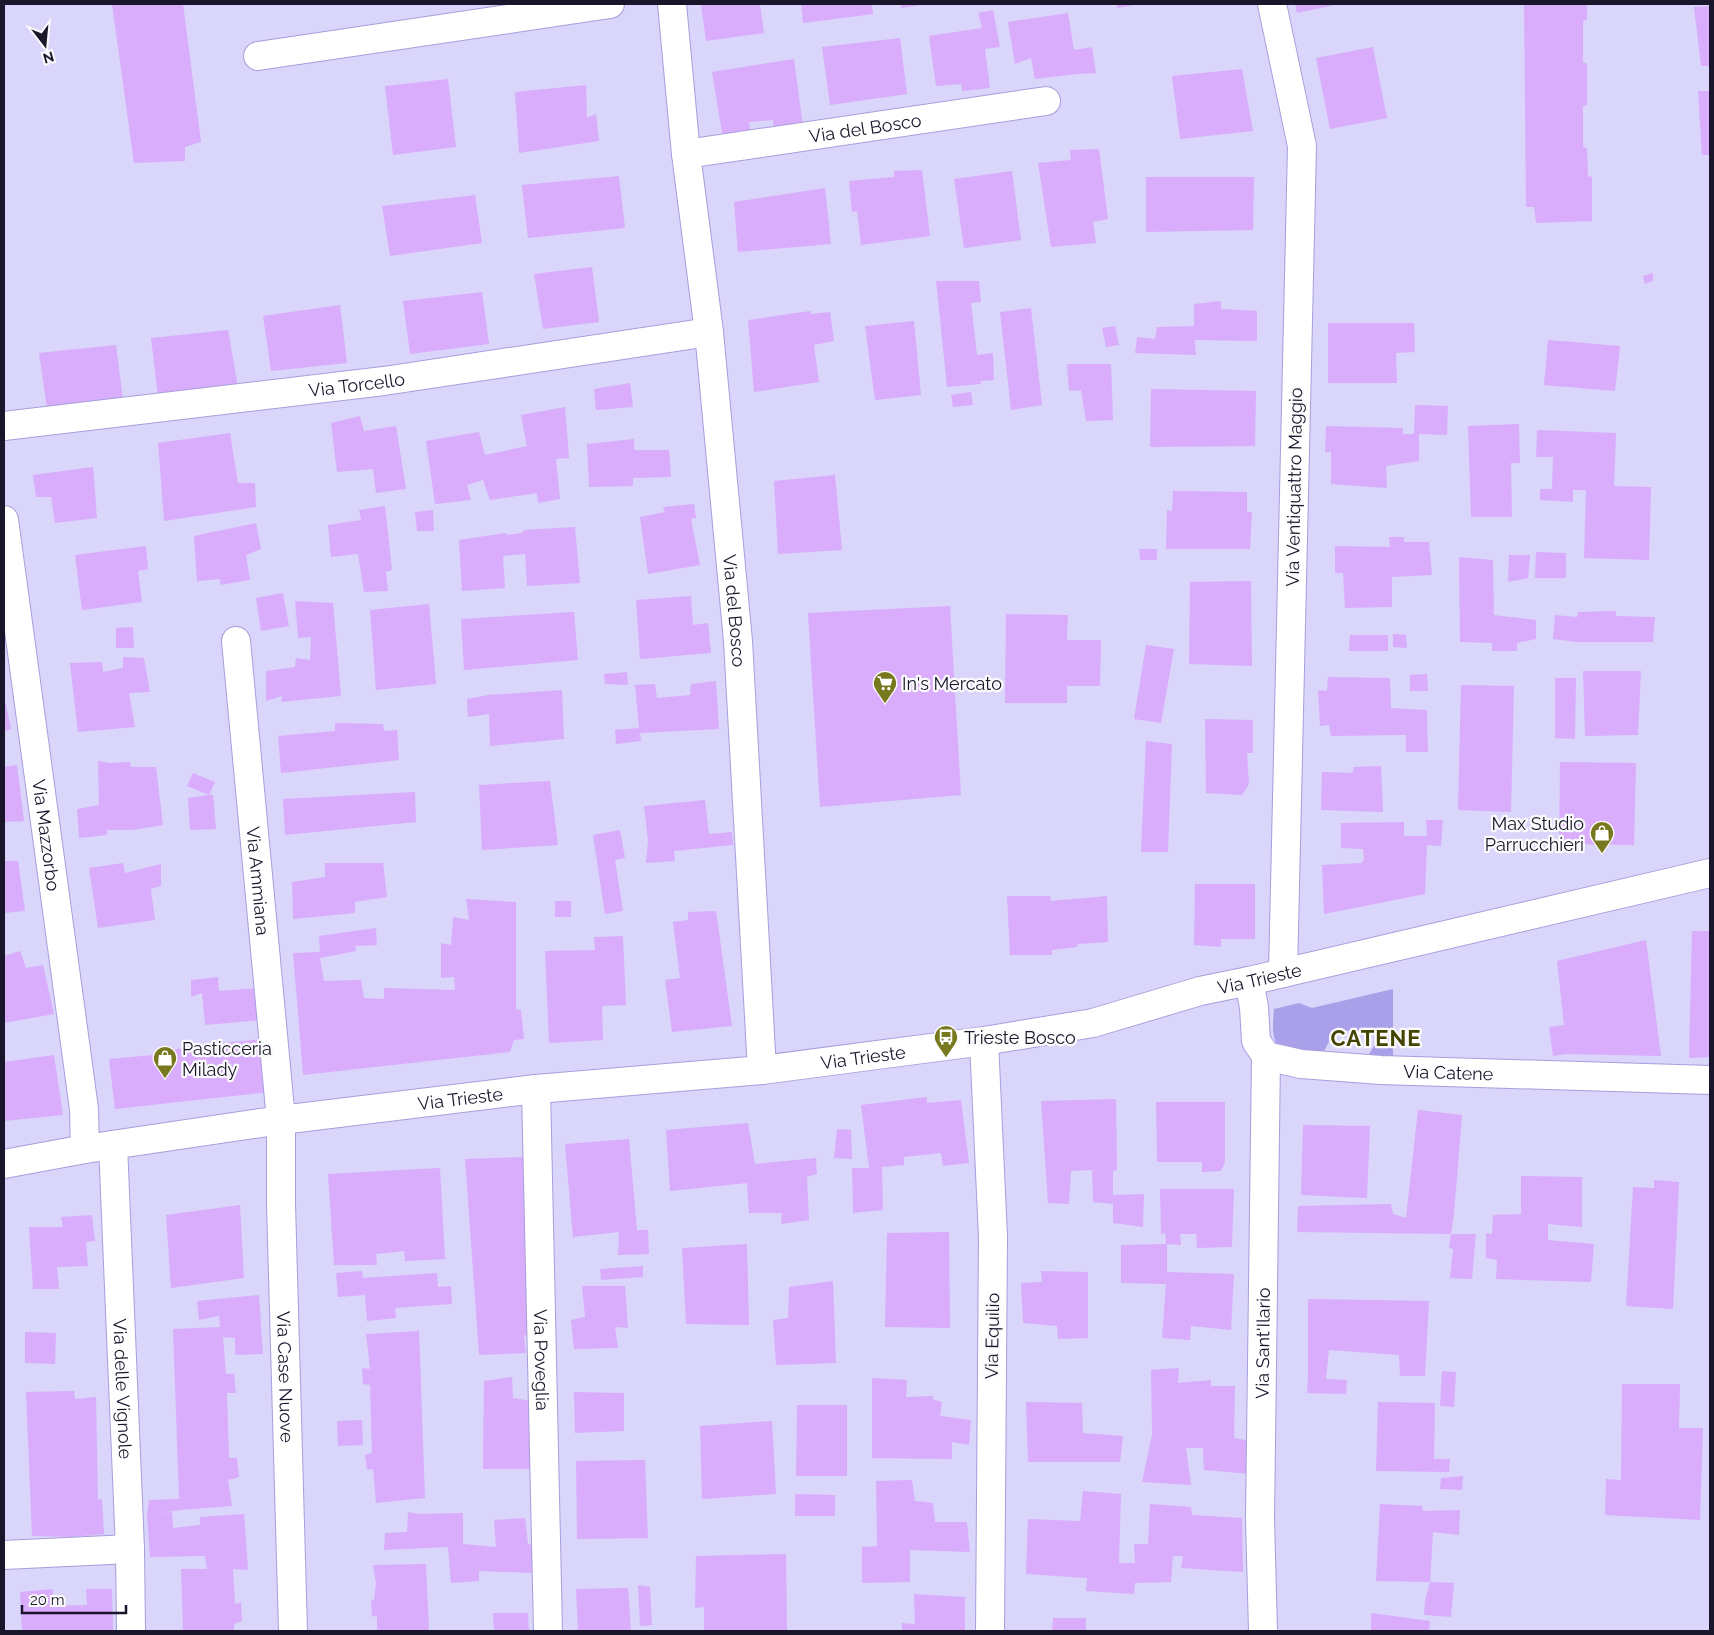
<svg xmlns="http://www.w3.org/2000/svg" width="1714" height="1635" font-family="Raleway,sans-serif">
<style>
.green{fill:#a9a0e9}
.building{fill:#d9adfb}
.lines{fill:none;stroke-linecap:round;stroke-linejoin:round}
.minor-casing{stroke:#a79fdb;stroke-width:30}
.minor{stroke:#fff;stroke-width:28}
.labels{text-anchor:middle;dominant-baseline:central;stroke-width:4.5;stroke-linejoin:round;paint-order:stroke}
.street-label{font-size:18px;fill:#19162c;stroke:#fbfbfb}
.poi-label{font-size:18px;fill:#19162c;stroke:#fbfbfb;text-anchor:start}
.district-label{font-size:22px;font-weight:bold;letter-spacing:1px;fill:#444402;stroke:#fbfbfb}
</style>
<rect width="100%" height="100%" fill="#d9d5fb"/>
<path class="green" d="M1393,989V1059L1367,1058L1382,1032L1335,1030L1321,1057L1279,1049C1271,1036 1273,1024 1274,1009L1299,1003L1312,1008Z"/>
<g class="building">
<polygon points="112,4 183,4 201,142 185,147 185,161 134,163"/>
<polygon points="701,4 760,4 764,33 706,41"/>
<polygon points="801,4 872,4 873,14 803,23"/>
<polygon points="901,4 921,4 921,5 901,8"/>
<polygon points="1117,4 1135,4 1135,5 1117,8"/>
<polygon points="1295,4 1335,4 1335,5 1297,13"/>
<polygon points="1524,4 1587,4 1587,20 1583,21 1583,62 1587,64 1587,105 1583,106 1583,147 1587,148 1588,176 1592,177 1592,221 1536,223 1534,207 1526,207"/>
<polygon points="1710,6 1710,66 1701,66 1694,7"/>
<polygon points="993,10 1000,47 985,49 990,88 962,91 961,84 936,86 929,36 982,28 978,13"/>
<polygon points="1068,13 1074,50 1092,47 1096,73 1077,74 1035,79 1031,58 1015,64 1008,22"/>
<polygon points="900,38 907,94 830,105 822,47"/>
<polygon points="1373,47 1387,118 1330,129 1316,58"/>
<polygon points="794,59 803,127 774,131 773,120 749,122 751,133 723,139 712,72"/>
<polygon points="1242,69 1253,131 1180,139 1172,76"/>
<polygon points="448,79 456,147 393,155 385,86"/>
<polygon points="586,85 587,118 596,114 599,141 519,153 515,92"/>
<polygon points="1698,91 1710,91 1710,155 1702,155"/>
<polygon points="1099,149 1108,219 1093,222 1096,243 1051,247 1038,163 1071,160 1070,150"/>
<polygon points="922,170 930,236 861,245 857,211 852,212 849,181 894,177 894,171"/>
<polygon points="1012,171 1021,240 964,248 954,179"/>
<polygon points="619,176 625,228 528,238 522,185"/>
<polygon points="1146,177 1254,177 1253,230 1146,232"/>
<polygon points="825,188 831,244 738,252 734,202"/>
<polygon points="475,195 482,243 390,256 382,206"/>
<polygon points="592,267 599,322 543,329 534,274"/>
<polygon points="1653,273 1653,281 1645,284 1643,276"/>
<polygon points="936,281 979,281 981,302 971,303 977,355 993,353 994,380 980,381 981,384 947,387"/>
<polygon points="482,292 489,344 410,354 403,301"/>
<polygon points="1221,301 1221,309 1257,311 1257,341 1195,340 1196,355 1135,353 1137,337 1155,339 1157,327 1194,326 1194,304"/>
<polygon points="340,305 347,363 271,371 263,316"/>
<polygon points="1031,308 1042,405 1011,410 1000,312"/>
<polygon points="810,311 811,314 830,312 834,341 814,345 819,382 754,392 748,320"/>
<polygon points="914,321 921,395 875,400 865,326"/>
<polygon points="1328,323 1414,323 1415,352 1396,353 1397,383 1328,383"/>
<polygon points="1115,326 1119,345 1106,347 1102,328"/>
<polygon points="228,330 238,387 158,397 151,338"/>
<polygon points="1548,340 1620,346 1615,391 1544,385"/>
<polygon points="116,345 123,400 47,408 39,353"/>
<polygon points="1067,364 1111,364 1113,420 1086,421 1081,390 1069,391"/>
<polygon points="630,383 633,407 596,410 594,389"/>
<polygon points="1151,389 1256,391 1255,446 1150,447"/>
<polygon points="971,392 973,405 953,407 951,395"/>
<polygon points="1415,405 1448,406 1447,435 1419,434 1419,461 1386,466 1387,488 1331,484 1331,451 1325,453 1326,426 1403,428 1403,434 1414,434"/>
<polygon points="565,407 569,458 556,459 560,499 538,503 537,493 490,500 483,480 467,485 471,500 435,504 426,441 479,432 485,455 527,446 521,415"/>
<polygon points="360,416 364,431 396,426 406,489 376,493 373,469 337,472 331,423"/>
<polygon points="1519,424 1520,463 1511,463 1512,517 1471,517 1468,426"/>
<polygon points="1537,430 1616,433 1614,486 1651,487 1649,560 1584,558 1586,490 1573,490 1573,502 1540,500 1540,489 1552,489 1553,457 1536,457"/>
<polygon points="230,433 238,483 255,483 256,507 164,521 158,443"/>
<polygon points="634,439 634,450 669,450 671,477 633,478 633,486 589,487 587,444"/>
<polygon points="93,467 97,518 55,523 51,497 36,497 33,475"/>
<polygon points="835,475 842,550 778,554 774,481"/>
<polygon points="1173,491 1247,492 1247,512 1252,512 1250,549 1166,549 1167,510 1172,511"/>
<polygon points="694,504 696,518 691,519 700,565 648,574 640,517 665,512 663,507"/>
<polygon points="385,506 392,570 386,572 388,591 364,592 358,554 331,557 328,525 361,520 359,510"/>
<polygon points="433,510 434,531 417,531 415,512"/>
<polygon points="256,523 261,549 246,555 250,580 220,585 220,579 197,581 194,536"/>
<polygon points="575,527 580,583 527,586 525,554 503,556 505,588 462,591 459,540 506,533 507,535 522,533 524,530"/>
<polygon points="1389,537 1404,537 1404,542 1429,542 1432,575 1392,577 1392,607 1345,608 1343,573 1335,573 1335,546 1390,547"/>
<polygon points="146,546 148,569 138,571 142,602 82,610 75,555"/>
<polygon points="1139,549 1157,549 1157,560 1140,560"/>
<polygon points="1536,552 1566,553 1566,578 1535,578"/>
<polygon points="1509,555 1530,555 1528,578 1508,582"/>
<polygon points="1459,557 1493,560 1494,615 1536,620 1536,639 1517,643 1517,651 1492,651 1492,643 1460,642"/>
<polygon points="1251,581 1252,666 1189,664 1190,582"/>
<polygon points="283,593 289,626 261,631 256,598"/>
<polygon points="691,596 693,625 708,623 711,653 640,659 636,600"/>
<polygon points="295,601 333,603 341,696 281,702 282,696 266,701 266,671 295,667 296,658 310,660 311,637 298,638"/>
<polygon points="429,604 436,684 376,690 370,610"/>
<polygon points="950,606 961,795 820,807 808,613"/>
<polygon points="1616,611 1616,616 1655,617 1653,642 1577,642 1553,639 1555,615 1577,617 1578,612"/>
<polygon points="574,612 578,660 464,670 461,619"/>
<polygon points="1006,614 1068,615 1067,640 1101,640 1100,686 1067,686 1067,703 1005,703"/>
<polygon points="133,627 134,648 116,648 116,628"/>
<polygon points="1393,634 1406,635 1407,648 1393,647"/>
<polygon points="1350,635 1388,635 1388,651 1349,651"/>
<polygon points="1146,645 1174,649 1161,723 1134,719"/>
<polygon points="123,657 144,658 150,692 129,693 135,727 78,732 70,663 102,662 103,672 123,668"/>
<polygon points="1583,671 1641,671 1638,735 1585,736"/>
<polygon points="627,672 628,685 605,684 604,674"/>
<polygon points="1427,674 1428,691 1410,691 1410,675"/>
<polygon points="1328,677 1390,678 1391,708 1427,710 1428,752 1406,752 1406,735 1331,736 1329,725 1320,726 1318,690 1327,691"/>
<polygon points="1555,678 1576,678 1575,739 1555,738"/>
<polygon points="716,681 719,729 640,733 641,741 616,744 615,730 639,728 635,685 655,684 657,698 690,695 691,684"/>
<polygon points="1461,685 1514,686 1511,812 1458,810"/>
<polygon points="562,690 564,739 490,746 489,714 468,717 467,699 488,695"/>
<polygon points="4,696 11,729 4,731"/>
<polygon points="1205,719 1253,720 1253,753 1247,753 1249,784 1242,795 1206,793"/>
<polygon points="335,723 383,724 384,731 397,730 399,760 281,773 278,736 335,731"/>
<polygon points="1146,741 1172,744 1168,852 1141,852"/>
<polygon points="98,761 110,763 130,762 131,767 156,767 163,825 132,830 107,830 107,835 79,838 77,809 99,805"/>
<polygon points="1560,762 1636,763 1634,845 1559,844"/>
<polygon points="17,765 24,821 4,822 4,767"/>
<polygon points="1381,766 1383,812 1321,810 1322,772 1352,773 1354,767"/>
<polygon points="193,773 215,782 209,795 213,795 216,829 190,830 188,798 209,795 187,786"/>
<polygon points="550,781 558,845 482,850 479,785"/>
<polygon points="415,792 416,822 285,835 283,799"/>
<polygon points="705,800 709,834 732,832 733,845 674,851 675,861 646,863 648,840 644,806"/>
<polygon points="1426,820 1443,820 1441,846 1427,845 1425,894 1324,914 1322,865 1362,863 1364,859 1363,849 1341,848 1341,823 1404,822 1404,836 1427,836"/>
<polygon points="620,830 625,858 615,860 623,911 605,914 593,835"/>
<polygon points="4,861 18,861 25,911 4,913"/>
<polygon points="123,863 125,873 161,864 161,886 151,889 155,920 98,928 89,868"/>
<polygon points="325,863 383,863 387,897 355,902 355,913 293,919 292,882 325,877"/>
<polygon points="1195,884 1255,884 1255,939 1221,939 1221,947 1194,945"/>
<polygon points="1007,896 1050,896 1051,901 1107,896 1108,942 1078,944 1077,947 1052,950 1052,955 1010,955"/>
<polygon points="466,899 516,902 516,1009 521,1010 524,1039 514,1040 510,1052 303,1075 293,953 320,952 319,936 376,928 377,945 355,946 356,951 320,958 324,981 361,980 364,998 384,999 384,988 455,990 454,977 441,978 441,943 451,945 453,917 469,920"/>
<rect x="555" y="901" width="16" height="16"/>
<polygon points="716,911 732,1026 672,1032 665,980 680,978 673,922 688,920 688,912"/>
<polygon points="1692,931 1710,931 1710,1057 1689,1058"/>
<polygon points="623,936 626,1005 602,1006 603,1040 549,1043 545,951 595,950 594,937"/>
<polygon points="1646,940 1661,1056 1566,1054 1553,1056 1549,1027 1564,1025 1557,961"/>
<polygon points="20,951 26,968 43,965 54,1014 4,1023 4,956"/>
<polygon points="218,977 219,991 260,988 263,1020 205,1025 202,993 191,997 191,980"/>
<polygon points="264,1039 270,1092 115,1109 109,1059 153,1055 154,1053 201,1045"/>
<polygon points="54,1055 63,1115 4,1121 4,1062"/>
<polygon points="927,1097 927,1103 961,1100 969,1163 943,1166 941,1153 904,1157 904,1165 882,1167 883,1210 853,1213 852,1168 869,1168 861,1105"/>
<polygon points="1116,1099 1117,1170 1113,1171 1113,1195 1144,1194 1143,1227 1113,1223 1113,1204 1093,1202 1092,1170 1071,1171 1069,1204 1048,1203 1041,1101"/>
<polygon points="1156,1102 1225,1102 1225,1162 1221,1171 1202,1172 1202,1162 1157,1162"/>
<polygon points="1418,1110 1462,1115 1454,1214 1451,1234 1476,1234 1472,1279 1450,1278 1453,1249 1449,1248 1451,1234 1297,1232 1298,1206 1391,1204 1393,1214 1406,1218"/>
<polygon points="748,1123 755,1164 816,1158 817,1174 807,1177 809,1220 781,1224 782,1213 749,1213 747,1183 670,1191 666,1130"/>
<polygon points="1303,1125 1370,1126 1367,1198 1301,1195"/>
<polygon points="837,1129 851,1130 852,1159 834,1158"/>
<polygon points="629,1139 637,1230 648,1230 649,1254 618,1255 619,1232 573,1237 565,1144"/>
<polygon points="525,1157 530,1336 524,1335 526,1353 479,1355 465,1159"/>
<polygon points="440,1168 445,1259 405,1261 404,1251 376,1254 377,1265 334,1265 328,1174"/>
<polygon points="1521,1176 1582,1177 1582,1227 1548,1224 1548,1240 1594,1244 1591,1282 1496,1279 1497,1260 1486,1258 1486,1233 1492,1234 1493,1215 1521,1214"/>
<polygon points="1654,1180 1679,1182 1673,1309 1626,1306 1633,1187 1654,1188"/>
<polygon points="1160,1189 1234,1189 1232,1247 1197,1248 1196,1234 1180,1234 1181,1245 1167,1244 1167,1272 1234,1274 1231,1330 1191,1326 1190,1340 1162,1338 1166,1284 1121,1283 1121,1245 1166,1244 1165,1233 1161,1235"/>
<polygon points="240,1205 244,1278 171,1288 166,1215"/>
<polygon points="92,1215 95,1241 86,1242 88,1266 57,1267 59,1289 33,1289 29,1227 63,1227 61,1217"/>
<polygon points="949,1232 950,1328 885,1327 887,1233"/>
<polygon points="747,1244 749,1325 686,1324 682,1248"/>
<polygon points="643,1266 643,1277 601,1280 600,1269"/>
<polygon points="362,1271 363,1278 437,1273 438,1287 451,1286 452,1304 395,1308 396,1318 367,1321 365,1295 338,1297 336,1273"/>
<polygon points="1041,1271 1088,1272 1088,1338 1058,1339 1057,1326 1023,1323 1021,1283 1042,1282"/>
<polygon points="833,1281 836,1363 776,1365 773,1320 788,1318 789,1287"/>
<polygon points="582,1286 625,1286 628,1328 615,1327 618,1348 574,1349 571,1320 585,1317"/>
<polygon points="259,1295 263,1354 235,1355 235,1338 223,1337 226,1374 234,1374 236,1393 227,1393 229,1458 237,1458 239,1477 228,1480 232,1506 180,1510 161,1513 172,1512 173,1528 200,1525 200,1517 244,1514 248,1570 233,1569 235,1604 241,1602 242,1621 234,1624 234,1631 183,1631 181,1569 207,1569 205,1556 150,1557 147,1515 149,1500 179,1499 173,1329 220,1327 219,1316 199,1320 197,1301"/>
<polygon points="1308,1299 1429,1301 1425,1376 1400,1376 1399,1355 1329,1350 1326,1379 1347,1380 1346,1394 1307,1393 1308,1376"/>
<polygon points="419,1331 425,1498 376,1503 373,1469 367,1470 365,1455 372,1453 370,1385 363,1384 362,1368 370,1369 366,1334"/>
<polygon points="25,1332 56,1333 55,1364 25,1363"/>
<polygon points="1179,1368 1178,1383 1211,1380 1211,1386 1235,1386 1234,1438 1251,1441 1251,1474 1204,1470 1203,1448 1186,1448 1191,1485 1142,1482 1152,1435 1151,1370"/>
<polygon points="1442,1371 1456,1372 1454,1407 1440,1406"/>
<polygon points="512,1377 513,1398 532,1401 533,1469 483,1469 484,1381"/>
<polygon points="872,1378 907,1380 906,1397 934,1396 932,1399 942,1402 940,1416 971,1420 969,1445 952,1442 952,1459 872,1458"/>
<polygon points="1622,1384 1680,1384 1679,1428 1703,1428 1700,1520 1605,1515 1606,1479 1621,1480"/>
<polygon points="74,1391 75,1399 96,1397 98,1500 102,1499 104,1534 71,1537 32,1536 26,1392"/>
<polygon points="574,1392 624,1393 624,1431 575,1433"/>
<polygon points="1026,1402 1082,1403 1083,1433 1123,1436 1120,1462 1028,1462"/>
<polygon points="1378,1402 1435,1403 1434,1459 1450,1459 1449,1472 1376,1471"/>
<polygon points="797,1405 847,1405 847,1476 796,1476"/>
<polygon points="362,1420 363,1445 338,1446 337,1421"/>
<polygon points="772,1421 776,1494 702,1499 700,1426"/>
<polygon points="645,1460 648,1538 577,1539 576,1461"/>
<polygon points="1463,1476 1462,1490 1440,1489 1441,1478"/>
<polygon points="912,1480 915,1501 933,1503 935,1522 967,1522 970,1552 910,1550 910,1582 862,1583 862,1547 877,1546 876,1481"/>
<polygon points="1083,1491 1121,1494 1119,1563 1135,1563 1134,1544 1148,1544 1150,1504 1191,1507 1192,1515 1242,1518 1243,1572 1181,1568 1183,1556 1173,1556 1171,1582 1135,1583 1134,1594 1086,1591 1087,1578 1026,1574 1028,1519 1080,1521"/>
<polygon points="795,1494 835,1495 835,1516 795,1516"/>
<polygon points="1380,1504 1422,1506 1423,1511 1460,1510 1459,1535 1433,1532 1430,1582 1376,1581"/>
<polygon points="408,1512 419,1514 463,1513 463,1544 496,1547 494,1520 525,1518 528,1544 534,1546 534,1573 479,1571 479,1581 451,1583 448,1547 384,1550 385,1533 407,1532"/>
<polygon points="786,1554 787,1631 704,1631 704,1607 695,1608 696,1556"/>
<polygon points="426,1564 429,1631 377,1631 377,1615 372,1617 371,1601 374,1600 376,1583 373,1565"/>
<polygon points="1430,1582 1454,1583 1451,1617 1424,1615 1425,1601"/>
<polygon points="638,1585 650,1587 652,1625 640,1626"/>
<polygon points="628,1588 631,1631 578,1631 576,1589"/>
<polygon points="53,1589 53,1606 87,1605 86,1589 112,1589 113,1631 22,1631 20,1592"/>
<polygon points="914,1594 965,1597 965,1631 902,1631 902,1623 915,1624"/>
<polygon points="493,1613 528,1613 529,1631 494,1631"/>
<polygon points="1371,1613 1430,1621 1429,1631 1371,1631"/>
<polygon points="1053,1618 1086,1618 1086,1631 1052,1631"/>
</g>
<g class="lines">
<g class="minor-casing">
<g id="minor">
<path id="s1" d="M672,4L686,154L709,332L738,641L762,1070"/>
<polyline points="1272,4 1302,146 1283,973"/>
<polyline points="258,56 610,4"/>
<path id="s2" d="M686,154L1046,101"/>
<path id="s3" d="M4,426L384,381L709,332"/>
<path id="s4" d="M4,520L84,1109L85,1149"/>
<path id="s5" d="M236,641L281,1120V1204L293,1631"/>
<path id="s6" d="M1249,981L1254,1007L1256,1041L1266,1056L1301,1064L1381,1070L1710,1080"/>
<polyline points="984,1041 993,1237 990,1631"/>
<path id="s7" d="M536,1089L548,1631"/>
<path id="s8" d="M113,1145L130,1549L131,1631"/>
<path id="s9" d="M4,1164L85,1149L281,1120L536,1089L762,1070L984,1041L1093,1023L1200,991L1249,981L1710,873"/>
<polyline points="4,1555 130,1549"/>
<path id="s10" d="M1263,1631L1260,1519L1266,1056"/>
</g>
</g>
<use href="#minor" class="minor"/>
</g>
<defs>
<g id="supermarket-pin" transform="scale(1.25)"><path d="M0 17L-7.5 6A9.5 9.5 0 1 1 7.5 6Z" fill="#78781f" stroke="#fbfbfb"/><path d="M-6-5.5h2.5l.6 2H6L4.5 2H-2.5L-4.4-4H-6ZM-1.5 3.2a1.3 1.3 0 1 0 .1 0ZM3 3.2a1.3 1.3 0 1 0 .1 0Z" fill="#fff"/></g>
<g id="shop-pin" transform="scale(1.25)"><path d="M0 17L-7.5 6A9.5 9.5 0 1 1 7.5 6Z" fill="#78781f" stroke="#fbfbfb"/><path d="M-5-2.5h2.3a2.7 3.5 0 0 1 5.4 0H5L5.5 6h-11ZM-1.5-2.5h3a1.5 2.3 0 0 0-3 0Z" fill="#fff"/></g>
<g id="bus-pin" transform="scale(1.25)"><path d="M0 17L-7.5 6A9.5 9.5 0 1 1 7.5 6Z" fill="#78781f" stroke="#fbfbfb"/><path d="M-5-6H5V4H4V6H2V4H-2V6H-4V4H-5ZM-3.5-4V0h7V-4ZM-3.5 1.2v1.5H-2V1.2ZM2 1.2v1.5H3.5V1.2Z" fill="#fff"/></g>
</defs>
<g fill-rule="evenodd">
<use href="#supermarket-pin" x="885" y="683"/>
<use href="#shop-pin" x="1602" y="833"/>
<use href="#bus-pin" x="946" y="1037"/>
<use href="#shop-pin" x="165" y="1058"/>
</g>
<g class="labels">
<g class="street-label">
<text stroke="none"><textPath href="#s2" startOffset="181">Via del Bosco</textPath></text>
<text stroke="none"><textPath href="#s3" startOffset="355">Via Torcello</textPath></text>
<text transform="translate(1294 487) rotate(-89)">Via Ventiquattro Maggio</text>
<text stroke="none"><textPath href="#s1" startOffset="610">Via del Bosco</textPath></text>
<text stroke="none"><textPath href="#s4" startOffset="318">Via Mazzorbo</textPath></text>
<text stroke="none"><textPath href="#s5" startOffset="241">Via Ammiana</textPath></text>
<text stroke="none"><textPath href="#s9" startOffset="1271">Via Trieste</textPath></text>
<text stroke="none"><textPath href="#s9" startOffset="866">Via Trieste</textPath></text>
<text stroke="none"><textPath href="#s6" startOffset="262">Via Catene</textPath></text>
<text stroke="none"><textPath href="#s9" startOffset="461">Via Trieste</textPath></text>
<text transform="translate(992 1336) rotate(-89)">Via Equilio</text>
<text stroke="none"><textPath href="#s10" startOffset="288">Via Sant'Ilario</textPath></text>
<text stroke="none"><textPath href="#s7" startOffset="271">Via Poveglia</textPath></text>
<text stroke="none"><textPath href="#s5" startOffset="738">Via Case Nuove</textPath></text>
<text stroke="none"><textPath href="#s8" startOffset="244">Via delle Vignole</textPath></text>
</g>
<g class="poi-label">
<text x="902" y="683">In's Mercato</text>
<text x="1584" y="823" text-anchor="end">Max Studio<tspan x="1584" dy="21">Parrucchieri</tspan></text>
<text x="964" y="1037">Trieste Bosco</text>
<text x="182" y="1048">Pasticceria<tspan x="182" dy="21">Milady</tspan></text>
</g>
<g class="district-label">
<text x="1376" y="1038">CATENE</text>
</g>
</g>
<rect width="1714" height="1635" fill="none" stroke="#19162c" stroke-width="10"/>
<g transform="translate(45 45) rotate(164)" stroke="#fbfbfb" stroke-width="4" paint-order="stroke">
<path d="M0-4L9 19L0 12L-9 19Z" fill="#19162c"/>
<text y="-8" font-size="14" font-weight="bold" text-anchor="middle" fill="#19162c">N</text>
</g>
<path d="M22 1605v8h104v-8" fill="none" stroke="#19162c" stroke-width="2.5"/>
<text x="30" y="1605" font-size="15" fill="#19162c" stroke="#fbfbfb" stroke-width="4" paint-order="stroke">20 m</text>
</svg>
